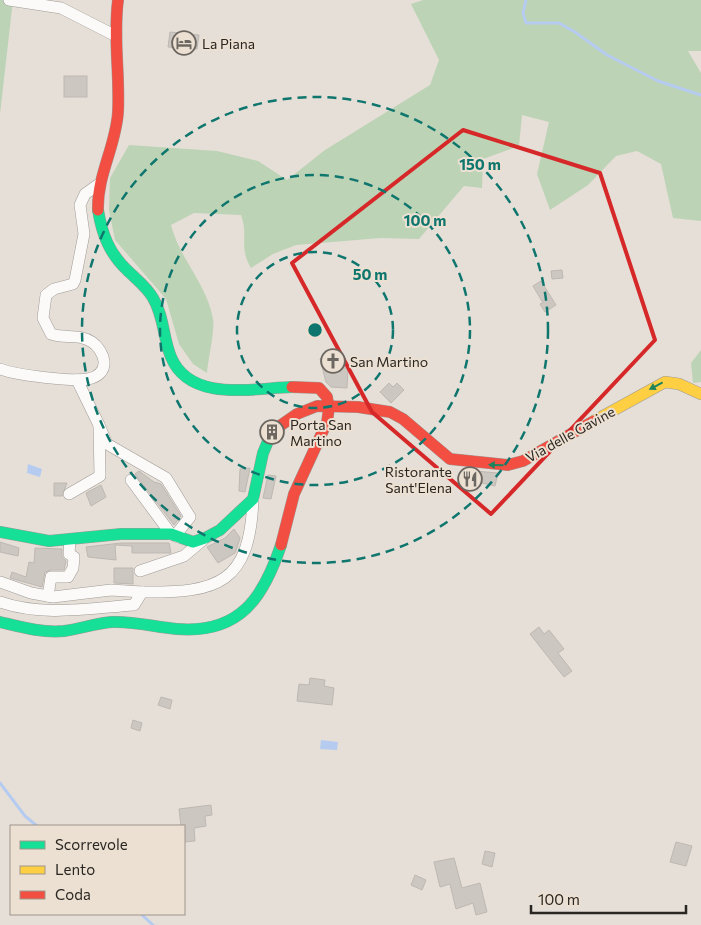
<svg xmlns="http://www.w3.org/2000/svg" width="701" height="925" font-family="Commissioner,sans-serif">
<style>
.green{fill:#bdd3b5}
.water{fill:#b5cbf0}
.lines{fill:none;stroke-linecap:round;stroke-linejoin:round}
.stream{stroke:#b5cbf0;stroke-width:3}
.building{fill:#ccc7c1;stroke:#beb8b3}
.street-casing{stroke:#9f9a94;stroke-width:12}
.fast-casing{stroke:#9f9a94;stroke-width:12}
.slow-casing{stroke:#9f9a94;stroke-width:12}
.jam-casing{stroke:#9f9a94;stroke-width:12}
.street{stroke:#fbfaf9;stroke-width:11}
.fast{stroke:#16e098;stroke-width:11}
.slow{stroke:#ffcf43;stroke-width:11}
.jam{stroke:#f24e42;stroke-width:11}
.oneway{fill:#20835c}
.marked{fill:none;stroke:#d62828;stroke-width:4;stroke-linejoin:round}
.ring{fill:none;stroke:#0f766e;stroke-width:2.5;stroke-dasharray:9 6}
.labels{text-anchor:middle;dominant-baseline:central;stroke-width:4;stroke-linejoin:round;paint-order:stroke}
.poi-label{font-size:14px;fill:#2a2621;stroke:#ece0d2;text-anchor:start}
.street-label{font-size:14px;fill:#2a2621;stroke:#ece0d2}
.centre{fill:#0f766e;stroke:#ece0d2;stroke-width:2.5}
.ring-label{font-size:15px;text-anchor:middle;font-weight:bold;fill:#0f766e;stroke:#ece0d2;stroke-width:4;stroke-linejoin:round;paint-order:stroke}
</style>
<rect width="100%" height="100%" fill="#e6dfd8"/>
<g class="green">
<polygon points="0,0 13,0 0,114"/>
<path d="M423,0H701V51H688L701,73V221L673,218L661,164L637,151L616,156L588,185L550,210L537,174L549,122L522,115L519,146L483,159L482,188L464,186L419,239L381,238L296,245L273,254L251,268C238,246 249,237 241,215L194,213L171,225C179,258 207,284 213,319C215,330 208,360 207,373L193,364L179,344L166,299L115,240L109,210L110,178L129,145L217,151L258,161L287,180L325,150L430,85L439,60L411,4Z"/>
<polygon points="701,350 701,382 693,383 691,363"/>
</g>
<g class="water">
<polygon points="28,464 42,469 40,477 27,473"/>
<polygon points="321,740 338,742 337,750 320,749"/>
</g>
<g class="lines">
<g class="stream">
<polyline points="526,0 523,13 526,23 559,23 575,32 607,55 658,81 701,95"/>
<polyline points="0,783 25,816 37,826"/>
<polyline points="141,914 153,925"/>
</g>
</g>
<g class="building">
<polygon points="170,32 199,35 197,49 168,47"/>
<rect x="64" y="76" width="23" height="21"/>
<polygon points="562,270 563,278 552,279 551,271"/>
<polygon points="541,281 556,305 545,312 540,304 543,303 533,286"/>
<polygon points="340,352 345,357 344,368 348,368 347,388 331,387 326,382 320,359"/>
<polygon points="389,383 393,387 397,383 404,390 391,403 380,392"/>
<polygon points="250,468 245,492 239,491 240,469"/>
<polygon points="463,470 498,473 495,486 461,478"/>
<polygon points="139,471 154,482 161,484 181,516 174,525 135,474"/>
<polygon points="268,475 276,476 271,499 263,498"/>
<polygon points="54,483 67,483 62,496 54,496"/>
<polygon points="101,485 106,497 91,506 86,493"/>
<polygon points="234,529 240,538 237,548 235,553 218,563 207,547 225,538"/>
<polygon points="0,542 19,548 18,556 0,552"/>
<polygon points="121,543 169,543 171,553 132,553 132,546 115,545 116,560 88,557 86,547"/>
<polygon points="35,548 62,549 62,557 66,561 64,570 51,570 45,572 42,587 10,578 12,572 26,577 29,562 34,563"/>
<polygon points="114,568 133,568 133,584 114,583"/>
<polygon points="539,627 544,634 549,630 564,649 558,653 572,671 564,677 530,634"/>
<polygon points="310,678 325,680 324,686 334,688 332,705 297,701 299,684 309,685"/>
<polygon points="161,697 172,700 170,709 158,705"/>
<polygon points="133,720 142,723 140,731 131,728"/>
<polygon points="211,805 212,815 205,816 206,826 194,828 195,841 184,842 184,826 181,826 179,809"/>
<polygon points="676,842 692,846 686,866 670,862"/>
<polygon points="485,851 495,853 492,867 482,864"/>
<polygon points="454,858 462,888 480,883 487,912 476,915 473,903 456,909 450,884 440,887 434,862"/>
<polygon points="415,875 426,880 422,890 411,885"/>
</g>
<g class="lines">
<g class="street-casing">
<g id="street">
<polyline points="9,0 61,8 114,35"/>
<path d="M0,369C16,375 72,382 88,379C98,377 105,371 104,361C103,354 98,346 92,342C78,333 65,339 51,334L43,318L46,295L54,289L73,284L75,280L84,234L80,205L85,194L99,184"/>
<polyline points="99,425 107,444 166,478 190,517 178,532 178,537"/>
<polyline points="131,480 171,534"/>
<polyline points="69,494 100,476 99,425 77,380"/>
<polyline points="140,571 184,556 203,540"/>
<polyline points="0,582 31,593 53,597 111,590 142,592"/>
<polyline points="48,596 51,577 68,577 73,568 74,557 69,554 70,540"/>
<path d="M0,602C42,617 91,608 134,605L142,592C218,593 250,584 253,499"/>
</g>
</g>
<g class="fast-casing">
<g id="fast">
<path d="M98,210C102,234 109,253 127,270C136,279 147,287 153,298C164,316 163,338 171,357C190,403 254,388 292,387"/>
<polyline points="0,532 49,541 121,534 171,534 193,542 205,538 220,530 253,499 263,453 271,434"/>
<path d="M0,622C21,627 42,633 64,631C80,629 96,623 112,622C134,621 155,627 177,629C239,634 263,599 281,545"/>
</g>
</g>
<g class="slow-casing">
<polyline id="slow" points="594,421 665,382 679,384 701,394"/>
</g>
<g class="jam-casing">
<g id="jam">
<path d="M98,210C97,175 116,146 118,112C120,74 113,38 118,0"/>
<polyline points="274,430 297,414 317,406 358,407 390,412 403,419 450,459 508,465 523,461 594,421"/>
<polyline points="281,545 294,494 327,422 329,408 327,397 319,388 292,387"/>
</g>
</g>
<use href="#street" class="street"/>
<use href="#fast" class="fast"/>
<use href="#slow" class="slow"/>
<use href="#jam" class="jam"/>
</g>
<defs><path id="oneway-solid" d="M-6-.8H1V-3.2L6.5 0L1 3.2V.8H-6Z" transform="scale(1.25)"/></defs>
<g class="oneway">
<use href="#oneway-solid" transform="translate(656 386) rotate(152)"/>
<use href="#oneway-solid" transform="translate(496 465) rotate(-178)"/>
</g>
<path class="marked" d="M463,130L600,173L655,340L491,514L372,412L292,263Z"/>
<g class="ring">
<circle cx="315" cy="330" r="78"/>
<circle cx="315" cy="330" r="155"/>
<circle cx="315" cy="330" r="233"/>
</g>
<defs>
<g id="hotel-ring" transform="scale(1.25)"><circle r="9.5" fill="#ece0d2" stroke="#6c6761" stroke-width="1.5"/><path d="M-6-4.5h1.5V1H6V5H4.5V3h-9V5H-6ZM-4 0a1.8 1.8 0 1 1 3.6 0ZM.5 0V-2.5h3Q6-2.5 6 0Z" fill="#6c6761"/></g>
<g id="church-ring" transform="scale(1.25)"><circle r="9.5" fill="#ece0d2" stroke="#6c6761" stroke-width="1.5"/><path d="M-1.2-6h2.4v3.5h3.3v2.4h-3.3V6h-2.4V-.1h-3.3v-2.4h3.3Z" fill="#6c6761"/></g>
<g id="building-ring" transform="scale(1.25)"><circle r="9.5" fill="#ece0d2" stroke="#6c6761" stroke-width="1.5"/><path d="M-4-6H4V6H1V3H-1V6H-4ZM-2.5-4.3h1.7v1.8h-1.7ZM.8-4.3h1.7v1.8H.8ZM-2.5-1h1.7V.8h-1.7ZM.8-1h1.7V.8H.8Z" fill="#6c6761"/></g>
<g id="restaurant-ring" transform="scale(1.25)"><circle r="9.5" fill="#ece0d2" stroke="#6c6761" stroke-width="1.5"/><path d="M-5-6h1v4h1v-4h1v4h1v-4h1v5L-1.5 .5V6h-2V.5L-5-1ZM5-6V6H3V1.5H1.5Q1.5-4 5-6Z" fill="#6c6761"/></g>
</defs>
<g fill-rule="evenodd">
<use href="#hotel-ring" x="184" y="43"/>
<use href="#church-ring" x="333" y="361"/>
<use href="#building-ring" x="272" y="432"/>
<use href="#restaurant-ring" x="470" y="479"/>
</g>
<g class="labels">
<g class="poi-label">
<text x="202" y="43">La Piana</text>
<text x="350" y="361">San Martino</text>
<text x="290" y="424">Porta San<tspan x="290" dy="16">Martino</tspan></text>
<text x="452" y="471" text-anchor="end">Ristorante<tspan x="452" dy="16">Sant'Elena</tspan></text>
</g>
<g class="street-label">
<text transform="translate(570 434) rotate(-29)">Via delle Gavine</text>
</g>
</g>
<circle cx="315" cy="330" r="8" class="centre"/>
<g class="ring-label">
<text x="480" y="170">150 m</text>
<text x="425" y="226">100 m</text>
<text x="370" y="280">50 m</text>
</g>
<rect x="10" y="825" width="175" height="90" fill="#ece0d2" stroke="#9e968b"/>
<rect x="20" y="841" width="25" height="8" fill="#16e098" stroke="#9e968b"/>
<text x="55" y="850" font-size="15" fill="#2a2621">Scorrevole</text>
<rect x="20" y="866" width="25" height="8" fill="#ffcf43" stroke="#9e968b"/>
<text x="55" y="875" font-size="15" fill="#2a2621">Lento</text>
<rect x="20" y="891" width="25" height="8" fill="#f24e42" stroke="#9e968b"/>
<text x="55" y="900" font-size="15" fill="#2a2621">Coda</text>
<path d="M531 905v8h155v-8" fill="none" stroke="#2a2621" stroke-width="2.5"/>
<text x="538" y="905" font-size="15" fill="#2a2621" stroke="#ece0d2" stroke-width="4" paint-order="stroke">100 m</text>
</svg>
